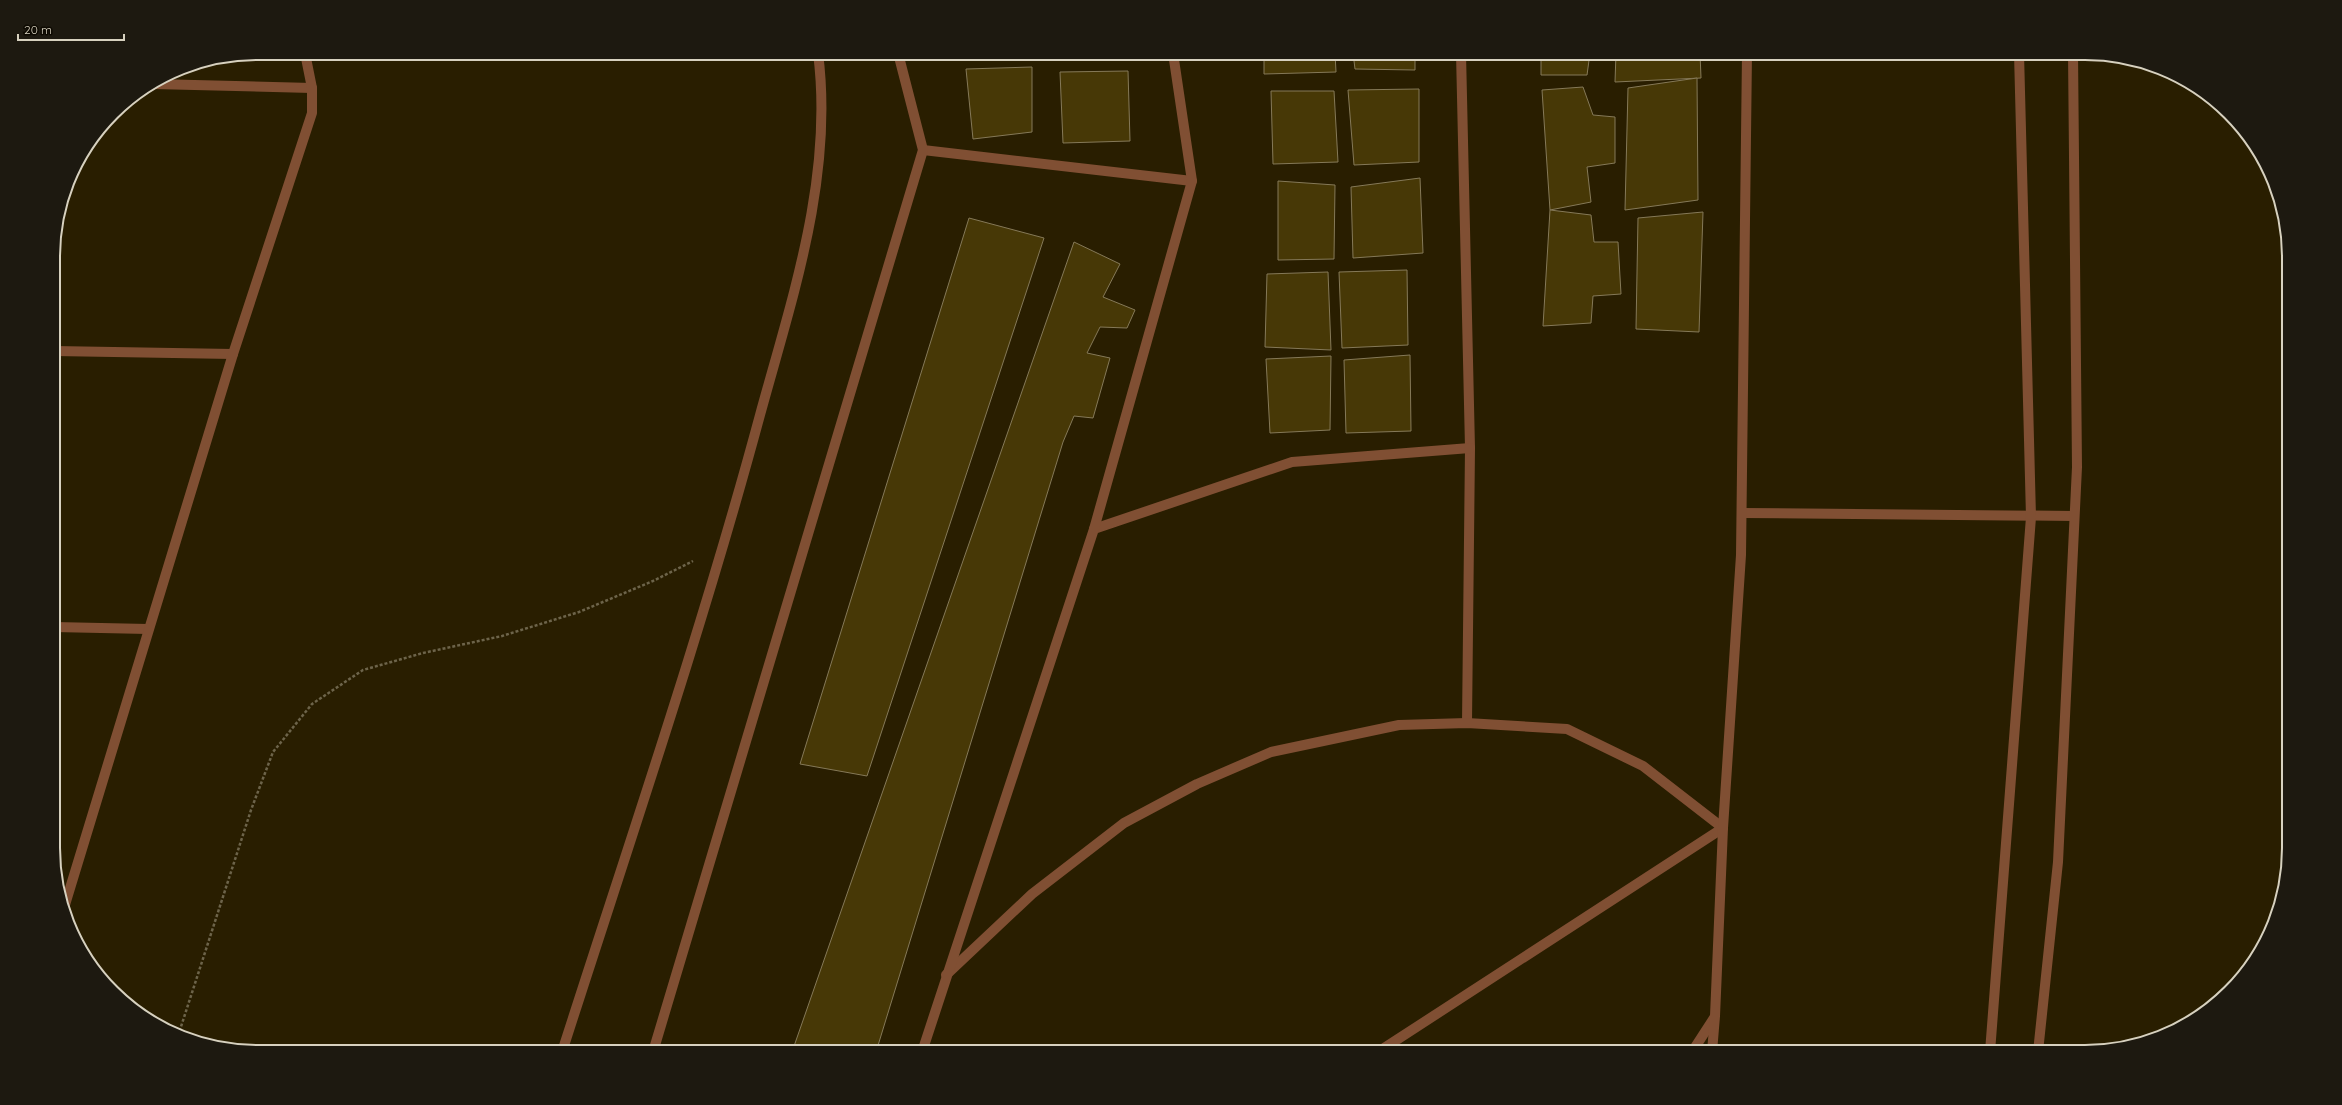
<svg xmlns="http://www.w3.org/2000/svg" width="2342" height="1105" font-family="Quicksand,sans-serif">
<style>
.building{fill:#473806;stroke:#857958}
.lines{fill:none;stroke-linecap:round;stroke-linejoin:round}
.path{stroke:#6d644a;stroke-width:2.5;stroke-dasharray:3 2;stroke-linecap:butt}
.minor{stroke:#804f33;stroke-width:10}
.tertiary{stroke:#804f33;stroke-width:10}
.rim{fill:none;stroke:#d7d1bf;stroke-width:2}
</style>
<rect width="100%" height="100%" fill="#291e00"/>
<g class="building">
<polygon points="1040,53 1097,53 1040,58"/>
<polygon points="1264,53 1335,53 1336,72 1264,74"/>
<polygon points="1353,53 1415,53 1415,70 1355,69"/>
<polygon points="1541,53 1590,53 1587,75 1541,75"/>
<polygon points="1616,53 1700,53 1701,78 1615,82"/>
<polygon points="1032,67 1032,132 973,139 966,69"/>
<polygon points="1128,71 1130,141 1063,143 1060,72"/>
<polygon points="1697,78 1698,200 1625,210 1628,88"/>
<polygon points="1583,87 1593,115 1615,117 1615,163 1587,167 1591,202 1550,210 1542,90"/>
<polygon points="1419,89 1419,162 1354,165 1348,90"/>
<polygon points="1271,91 1334,91 1338,162 1273,164"/>
<polygon points="1420,178 1423,253 1353,258 1351,187"/>
<polygon points="1278,181 1335,185 1334,259 1278,260"/>
<polygon points="1550,210 1591,215 1594,242 1618,242 1621,294 1593,296 1591,323 1543,326"/>
<polygon points="1703,212 1699,332 1636,329 1638,218"/>
<polygon points="969,218 1044,238 867,776 800,764"/>
<polygon points="1074,242 1120,264 1103,297 1135,310 1127,328 1100,327 1087,353 1110,358 1093,418 1074,416 1063,442 876,1052 792,1052"/>
<polygon points="1407,270 1408,345 1342,348 1339,272"/>
<polygon points="1328,272 1331,350 1265,347 1267,274"/>
<polygon points="1410,355 1411,431 1346,433 1344,360"/>
<polygon points="1331,356 1330,430 1270,433 1266,359"/>
</g>
<g class="lines">
<polyline class="path" points="178,1036 251,810 273,752 312,704 363,670 423,653 502,636 579,612 653,581 693,561"/>
<g class="minor">
<polyline points="1461,53 1470,448 1467,723"/>
<polyline points="153,84 312,88"/>
<polyline points="923,150 1192,181"/>
<polyline points="54,351 233,354"/>
<polyline points="1742,513 2074,516"/>
<polyline points="1094,529 1292,462 1470,448"/>
<polyline points="54,627 148,629"/>
<polyline points="64,908 233,354 312,113 312,88 305,53"/>
<polyline points="946,975 1032,894 1124,823 1197,784 1271,752 1399,725 1467,723 1567,729 1643,766 1723,828 1378,1052"/>
<polyline points="653,1052 923,150 898,53"/>
<polyline points="922,1052 1094,529 1192,181 1173,53"/>
<polyline points="1692,1052 1714,1018"/>
<polyline points="1712,1052 1715,1016 1723,828 1741,555 1747,53"/>
</g>
<g class="tertiary">
<path d="M562,1052C630,840 702,630 760,415C792,298 834,177 818,53"/>
<polyline points="1990,1052 2031,517 2019,53"/>
<polyline points="2038,1052 2058,862 2077,467 2073,53"/>
</g>
</g>
<path d="M0 0H2342V1105H0ZM257 60H2085A197 197 0 0 1 2282 257V848A197 197 0 0 1 2085 1045H257A197 197 0 0 1 60 848V257A197 197 0 0 1 257 60Z" fill="#1d1910" fill-rule="evenodd"/>
<path class="rim" d="M257 60H2085A197 197 0 0 1 2282 257V848A197 197 0 0 1 2085 1045H257A197 197 0 0 1 60 848V257A197 197 0 0 1 257 60Z"/>
<path d="M18 34v6h106v-6" fill="none" stroke="#d7d1bf" stroke-width="2"/>
<text x="24" y="34" font-size="12" fill="#d7d1bf" stroke="#0d0901" stroke-width="3" paint-order="stroke">20 m</text>
</svg>
